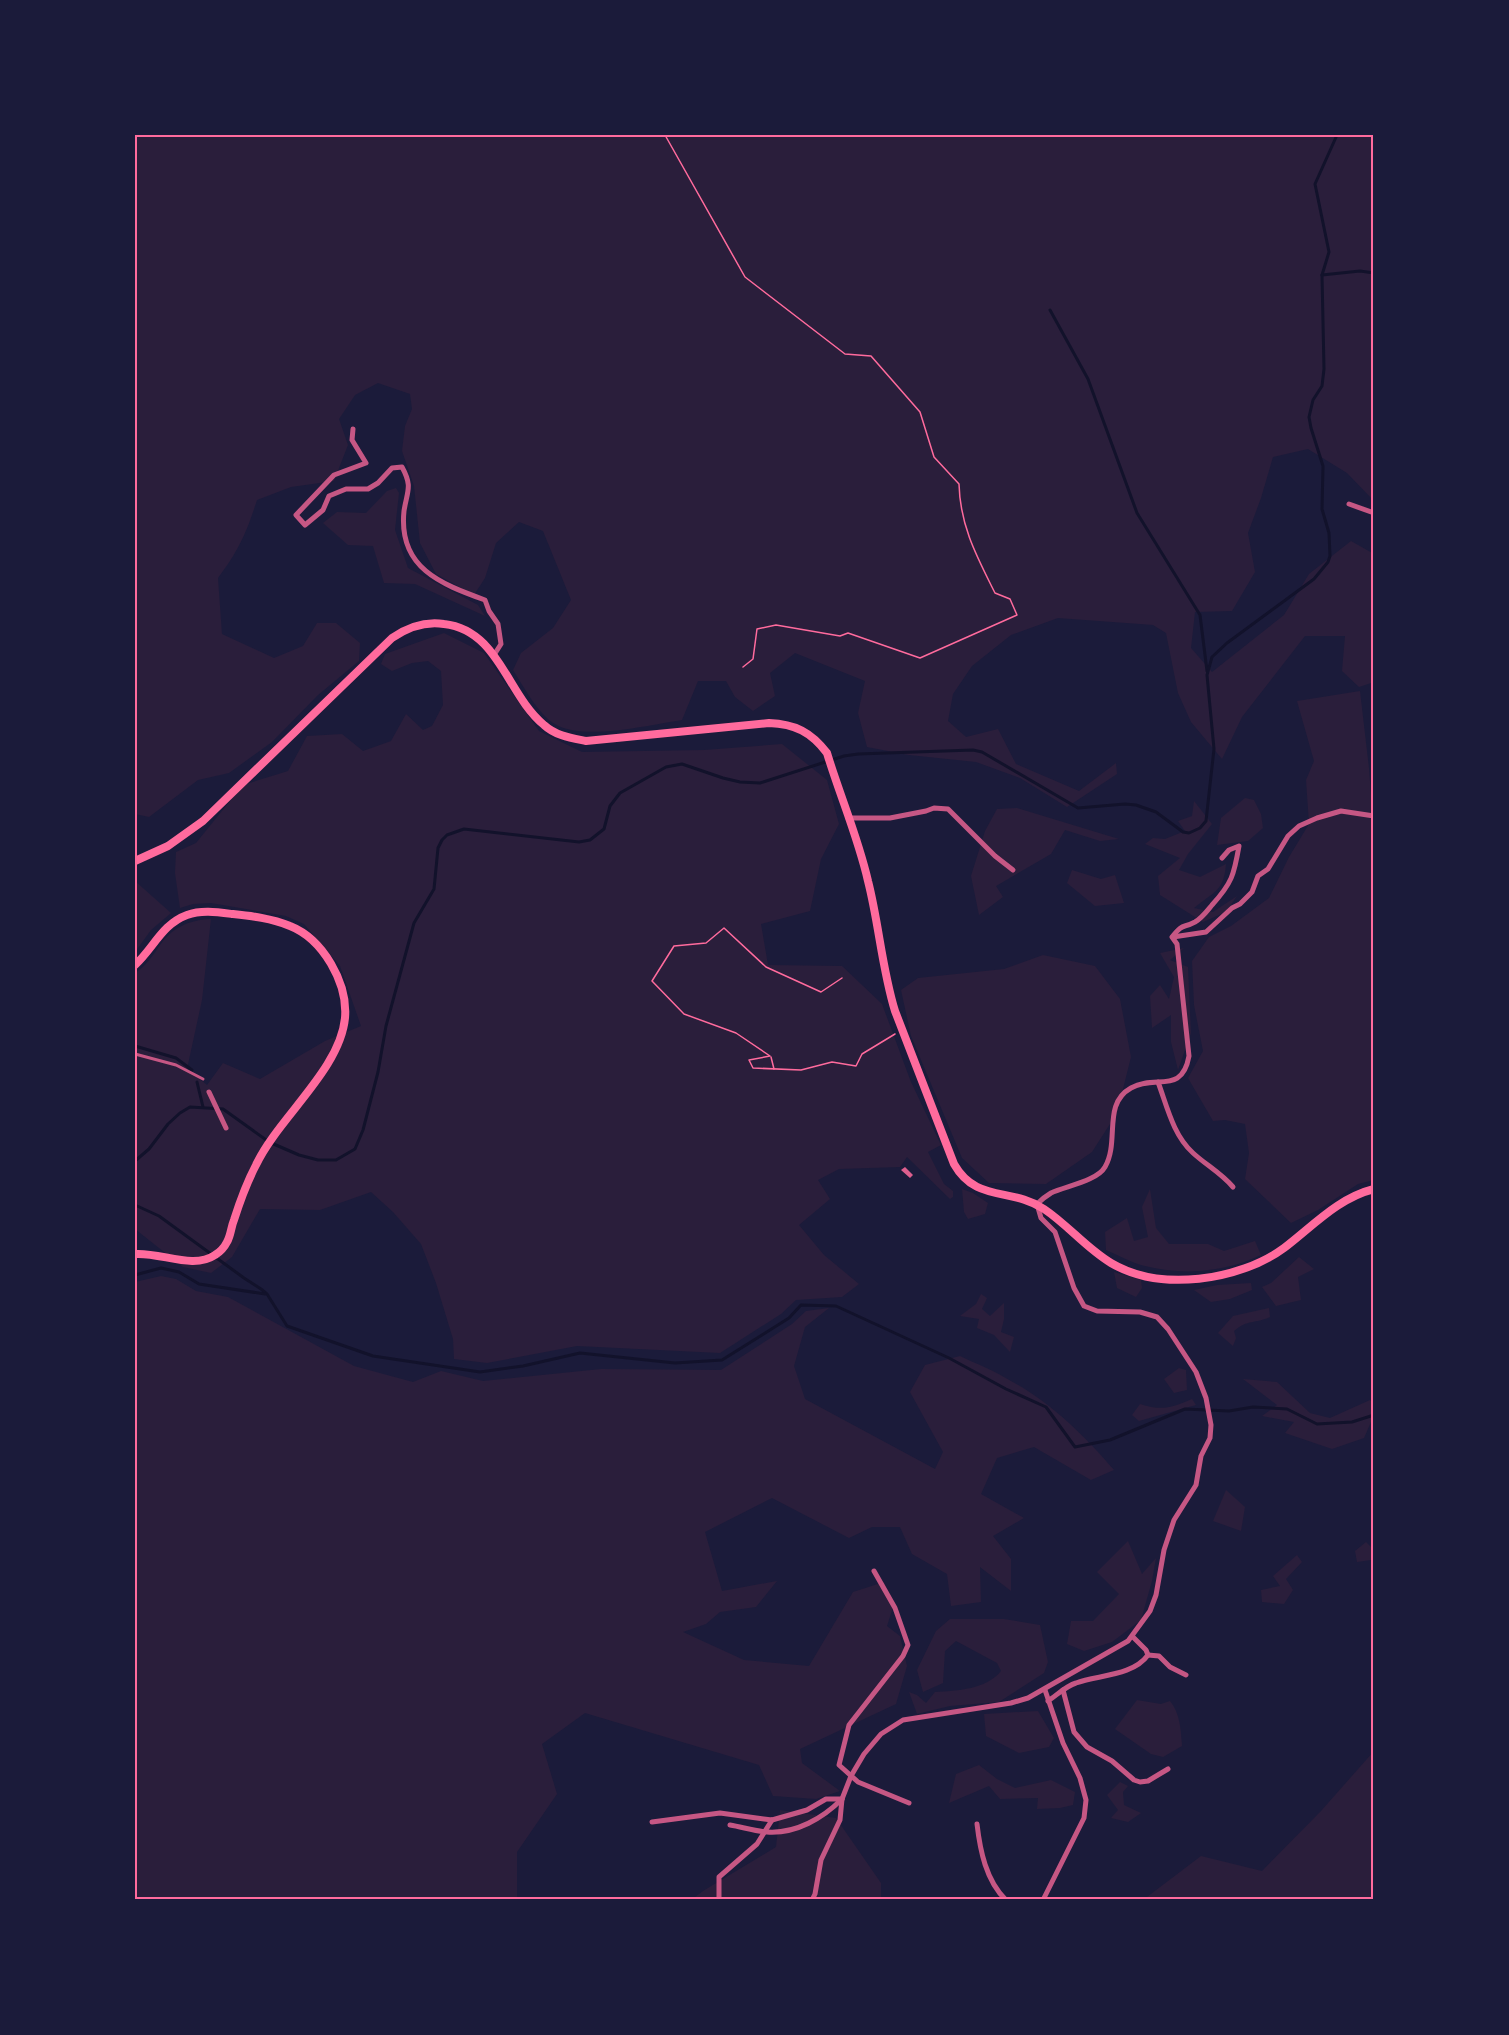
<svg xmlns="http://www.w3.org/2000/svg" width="1509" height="2035" font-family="Figtree,sans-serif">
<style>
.green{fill:#2a1e3b}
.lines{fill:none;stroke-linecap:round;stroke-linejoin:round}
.stream{stroke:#12122b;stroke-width:3}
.building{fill:#dd5f8e}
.path{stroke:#ff6b9d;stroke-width:1.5}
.service{stroke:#c65784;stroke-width:3}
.minor{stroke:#c65784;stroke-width:5}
.secondary{stroke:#ff6b9d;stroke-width:8}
.neatline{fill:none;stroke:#ff6b9d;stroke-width:2}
</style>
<rect width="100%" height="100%" fill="#1b1b3a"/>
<g class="green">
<path d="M135,135H1374V501L1347,473L1308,449L1273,457L1261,498L1248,533L1255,572L1232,611L1195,612L1191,648L1212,672L1284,615L1309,574L1351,541L1374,554V682L1359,687L1342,671L1345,636H1305L1242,717L1222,759L1191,722L1178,693L1166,633L1153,625L1058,618L1011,635L972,666L953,694L948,721L966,737L998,729L1016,764L1079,791L1116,763L1117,774L1067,807L1020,778L976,762L909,755L867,747L858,713L865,681L795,653L770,673L775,696L753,711L735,697L726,681H698L682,720C646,725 577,744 549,720C534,707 524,687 513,670L521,653L553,628L571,600L543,531L519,522L496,543L485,578L474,595L436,574L420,543L414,486L402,451L405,426L412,409L410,394L378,383L355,395L339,419L348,445L334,481L291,487L257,500C246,534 239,550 218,578L222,634L274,658L303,646L317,623H336L360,643L359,661L318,695L272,742L229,773L198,780L149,817L135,814Z"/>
<polygon points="396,488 399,493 395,530 408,568 478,605 485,616 415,584 384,583 373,546 348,545 323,523 337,512 366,513 387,491"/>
<path d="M444,633L484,653L539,731L582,752L704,750L782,744L827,780L839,824L821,859L810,911L761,924L768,965L842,966L882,1004L911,1082L941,1145L928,1152L944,1184L953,1191V1197L950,1199L907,1157L900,1167L839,1169L818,1180L830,1199L799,1225L824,1255L859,1284L842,1297L796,1300L781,1314L720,1353L577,1346L487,1363L454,1359L453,1339L436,1283L421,1244L393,1212L371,1192L320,1210L260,1209L232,1257L211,1273L183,1267L135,1229V973C145,967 151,958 158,948C171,928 188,920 211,919L202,1000L187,1069L207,1085L223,1063L260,1079L325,1041L361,1026L340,966L304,924L286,916L211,903L193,904L180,908L175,873L176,852L196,843L243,785L288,771L307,736L342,734L363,751L391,741L406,714L423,730L432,726L443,705L441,671L428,661L412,663L392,671L381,664L385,654Z"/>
<polygon points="1360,691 1369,768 1372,808 1374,811 1374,1180 1358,1184 1318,1210 1291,1223 1245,1179 1249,1153 1245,1124 1225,1120 1213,1121 1188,1078 1203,1051 1194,1005 1192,961 1209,937 1231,926 1269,898 1289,857 1309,824 1306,780 1314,761 1297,701"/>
<polygon points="1245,798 1254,800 1261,814 1263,828 1248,841 1217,845 1221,818"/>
<path d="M1194,801L1212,824L1188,854L1179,870L1200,877L1226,864C1224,892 1213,892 1194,908L1213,912L1237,896L1226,912L1203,922L1160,895L1158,876L1180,858L1145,844L1153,838L1165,839L1185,831L1178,821L1192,816Z"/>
<polygon points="1017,808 1119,839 1100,841 1065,830 1051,854 996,886 1003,897 979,915 971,876 985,831 997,809"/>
<polygon points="1072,870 1101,879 1115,875 1124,903 1095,906 1067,883"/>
<polygon points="135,881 171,913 151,930 135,952"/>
<polygon points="1184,948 1170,960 1188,967 1191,1033 1178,1070 1171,1042 1171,1015 1152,1028 1150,996 1160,985 1169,999 1174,977 1160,953"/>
<polygon points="1043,955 1095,966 1120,999 1131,1057 1117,1113 1092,1152 1046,1184 989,1183 962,1158 911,1036 901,990 918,978 1004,969"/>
<polygon points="962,1189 973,1193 988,1203 985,1214 968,1219 964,1212"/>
<path d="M1150,1189L1156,1228L1169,1244H1208L1224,1251L1255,1241L1261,1255C1225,1272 1184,1276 1145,1266C1132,1263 1118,1255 1106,1250L1105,1232L1127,1218L1134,1241L1148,1237L1142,1207Z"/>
<polygon points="1299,1257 1314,1269 1298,1277 1301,1300 1276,1306 1262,1287 1271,1283"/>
<polygon points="1114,1272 1141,1280 1142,1288 1136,1297 1117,1288"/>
<path d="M161,1276L176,1279L196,1291L228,1297L354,1366L413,1382L441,1371L483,1381L601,1369L721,1370L792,1324L806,1311L829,1308L805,1327L794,1366L805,1399L935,1469L943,1452L910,1392L925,1365L960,1356C977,1364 995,1371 1011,1381C1050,1402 1085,1436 1114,1470L1091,1480L1034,1447L997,1458L981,1494L1024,1518L993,1536L1011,1559V1591L980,1567L981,1602L951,1606L947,1574L912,1554L900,1527H872L849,1538L772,1498L705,1532L722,1591L777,1581L756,1607L720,1612L706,1624L683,1632L744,1660L809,1666L853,1592L884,1582L894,1604L887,1626L900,1636L907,1666L896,1704L800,1749L802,1763L840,1791L816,1799L773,1796L759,1765L585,1713L542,1744L557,1794L517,1852V1898L519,1900H135V1282Z"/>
<polygon points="1251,1283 1252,1290 1230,1299 1211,1302 1194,1290 1217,1285"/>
<polygon points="981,1294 987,1298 982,1309 990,1316 1004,1303 1004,1319 1001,1332 1014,1337 1010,1352 994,1335 977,1328 979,1319 960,1316 976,1304"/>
<path d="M1269,1308L1270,1317C1255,1324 1248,1319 1234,1331L1236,1338L1233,1346L1218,1333L1233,1316Z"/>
<polygon points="1179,1368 1186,1370 1187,1390 1174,1393 1164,1379"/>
<polygon points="1243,1379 1277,1382 1310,1413 1330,1418 1370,1400 1374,1404 1371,1422 1364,1438 1332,1449 1285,1433 1294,1422 1262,1416 1277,1405"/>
<path d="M1192,1399L1196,1405L1139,1421L1132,1415L1140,1404C1162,1411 1171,1408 1192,1399Z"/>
<polygon points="1226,1490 1245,1507 1241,1531 1213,1521"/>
<polygon points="1128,1541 1142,1574 1156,1558 1152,1581 1141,1620 1112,1642 1084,1651 1067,1644 1071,1621 1093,1621 1119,1594 1097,1572"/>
<polygon points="1366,1542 1371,1547 1371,1560 1357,1562 1355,1551"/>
<polygon points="1297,1555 1302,1562 1286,1579 1293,1590 1284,1604 1262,1602 1261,1590 1280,1586 1273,1576"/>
<path d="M950,1619H1004L1040,1625L1048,1662L1044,1673L999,1702L950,1706L917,1714L909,1692L917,1695L926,1703L935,1692C957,1691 987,1689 1001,1671L997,1663L956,1641L945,1651L943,1683L923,1692L917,1670L936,1631Z"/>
<path d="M1137,1700L1161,1704L1170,1701C1180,1713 1181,1730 1182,1746L1163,1757L1151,1754L1115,1729Z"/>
<polygon points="1038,1711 1054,1738 1049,1747 1019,1753 986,1736 984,1714"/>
<polygon points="1374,1751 1374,1900 1143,1900 1201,1856 1262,1871 1321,1811"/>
<polygon points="979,1765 997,1779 1015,1788 1051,1780 1075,1792 1073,1805 1060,1808 1037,1809 1038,1798 1000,1799 989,1786 949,1803 956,1774"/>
<polygon points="1120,1782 1128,1786 1123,1792 1124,1805 1141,1813 1128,1822 1111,1818 1118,1810 1107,1795"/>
<polygon points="780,1810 836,1818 881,1883 881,1900 691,1900 703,1891 776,1847"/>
</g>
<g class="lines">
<g class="stream">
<polyline points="1322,275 1360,271 1374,273"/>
<polyline points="1050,310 1088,379 1137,513 1200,615 1207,671"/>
<polyline points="135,1046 176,1058 192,1070"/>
<polyline points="197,1082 203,1107"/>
<polyline points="135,1161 149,1149 168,1124 180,1113 190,1107 223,1109 269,1142 299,1155 318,1160 336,1160 355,1149 363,1130 378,1072 386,1026 414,923 434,889 438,848 442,840 447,835 464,829 579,842 590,840 604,829 610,806 620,793 666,767 682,764 723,778 740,782 760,783 844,756 858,754 973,750 982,752 1078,808 1125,804 1136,805 1156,812 1183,832 1189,833 1200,828 1206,821 1214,749 1207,675 1212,657 1227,643 1314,579 1328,562 1330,556 1329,533 1322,509 1323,466 1311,428 1309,417 1313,400 1322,386 1324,369 1322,275 1329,252 1315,184 1337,135"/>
<polyline points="135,1205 159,1216 244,1278 261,1289 267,1294 287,1326 373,1356 480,1372 523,1366 580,1353 675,1363 722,1360 789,1318 801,1305 836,1306 949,1358 1006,1389 1046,1407 1075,1447 1110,1440 1185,1409 1229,1411 1253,1407 1287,1409 1317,1424 1352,1422 1374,1415"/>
<polyline points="135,1275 161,1268 179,1272 199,1284 265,1294"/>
</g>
</g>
<polygon class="building" points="905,1167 913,1175 910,1178 901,1170"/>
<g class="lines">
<g class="path">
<path d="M665,135L745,277L845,354L871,356L920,412L934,457L959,484C960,526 977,557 995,593L1010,599L1017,615L920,658L848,633L840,636L776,625L757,629L753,659L743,667"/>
<polyline points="842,978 821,992 766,967 724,928 706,943 674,946 652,981 684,1014 736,1033 770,1056 749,1060 753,1068 801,1070 832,1062 856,1066 862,1054 895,1034"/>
<polyline points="771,1057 774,1069"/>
</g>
<polyline class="service" points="135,1054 176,1065 203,1079"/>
<g class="minor">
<path d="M353,429L352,440L366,463L334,475L296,515L305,525L323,510L329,496L346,489H368L378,483L392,468L402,467C413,487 407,491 404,511C398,568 441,584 485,600L489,611L498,624L501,644L494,655"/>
<polyline points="1349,504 1374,513"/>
<polyline points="848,818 890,818 926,811 934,808 948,809 995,856 1013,870"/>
<polyline points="1173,937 1206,932 1232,908 1240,904 1252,892 1258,876 1268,869 1288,836 1299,826 1317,818 1341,811 1374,816"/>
<path d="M1158,1082C1167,1106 1173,1135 1193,1153C1206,1165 1221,1173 1233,1187"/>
<polyline points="209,1092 226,1128"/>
<polyline points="874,1571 895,1608 908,1645 903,1656 849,1725 839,1765 858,1782 909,1803"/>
<polyline points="1148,1655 1159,1656 1170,1667 1186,1675"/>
<polyline points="1063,1690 1074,1732 1087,1747 1112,1761 1134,1780 1140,1782 1148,1781 1168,1769"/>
<path d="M1048,1701C1057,1695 1066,1686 1076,1683C1098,1675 1133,1676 1148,1655L1146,1650L1133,1637"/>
<polyline points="652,1822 720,1813 772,1820 807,1810 826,1799 842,1799"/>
<path d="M977,1824C980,1850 986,1881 1006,1900"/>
<path d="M730,1825C742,1827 755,1831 767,1832C796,1834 823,1818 842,1799"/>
<polyline points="719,1900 719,1877 757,1844 772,1820"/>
<path d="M812,1900L815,1894L821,1860L840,1820L842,1799L851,1776L864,1754L881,1734L903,1720L1011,1703L1028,1698L1128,1641L1150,1611L1156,1595L1164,1550L1174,1520L1196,1485L1201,1456L1210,1438L1211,1425L1206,1398L1196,1372L1168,1329L1157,1317L1140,1312L1097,1311L1084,1306L1074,1288L1055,1232L1041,1218L1037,1204C1041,1200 1046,1196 1051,1193C1066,1186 1097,1181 1105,1167C1120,1141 1102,1104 1131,1088C1156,1074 1182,1095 1189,1056L1177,944L1172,937C1184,922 1182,929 1195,922C1202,918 1207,911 1212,905C1232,883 1234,875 1239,846L1229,850L1222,858"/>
<polyline points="1043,1900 1084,1818 1086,1800 1080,1778 1063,1743 1045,1690"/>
</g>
<g class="secondary">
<path d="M135,861L168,846L203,821L392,638C408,627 425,621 444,624C499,630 507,695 544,725C556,736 571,738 586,741L769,723C795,724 811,732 827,753C840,796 858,837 868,881C879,924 882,969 895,1011L954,1164C976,1203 1011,1187 1044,1209C1068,1225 1086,1248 1111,1263C1160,1292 1239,1281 1284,1248C1313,1226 1338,1198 1374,1189"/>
<path d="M135,965C153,949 162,924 187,915C201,910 216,912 232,914C251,916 271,918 290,926C323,939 348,983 345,1018C340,1070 278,1118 256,1165C247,1182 240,1201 234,1220C231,1227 231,1235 227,1242C225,1246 220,1252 215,1255C193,1270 161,1252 135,1254"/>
</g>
</g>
<rect width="1509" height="2035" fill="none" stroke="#1b1b3a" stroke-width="273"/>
<rect x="136" y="136" width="1236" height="1762" class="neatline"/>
</svg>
